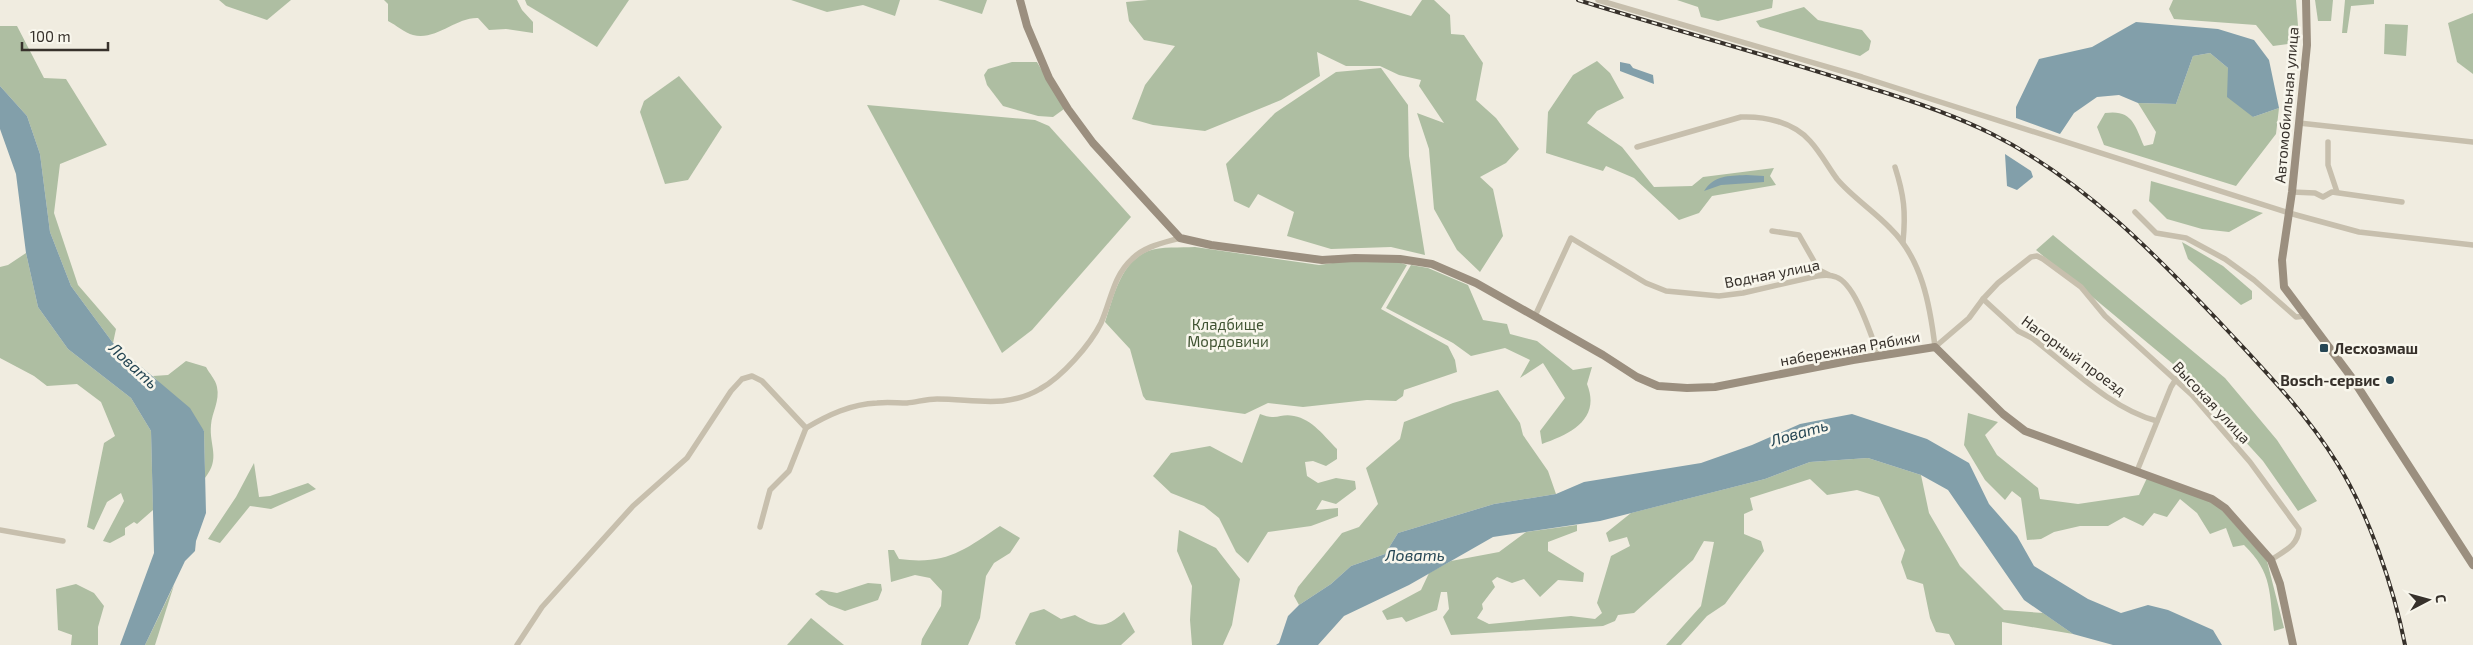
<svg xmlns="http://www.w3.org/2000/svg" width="2473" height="645" font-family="'Exo 2',sans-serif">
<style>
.green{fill:#aebea2}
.water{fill:#829faa}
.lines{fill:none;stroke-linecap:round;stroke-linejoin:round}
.street{stroke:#c7bfad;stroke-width:5.5}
.secondary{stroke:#9b8f7f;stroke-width:8}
.rail-casing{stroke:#37312b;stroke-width:4}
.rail{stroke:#f8f6ec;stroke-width:2;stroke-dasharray:5.5;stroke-linecap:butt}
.poi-dot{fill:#254654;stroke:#f8f6ec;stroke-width:2}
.labels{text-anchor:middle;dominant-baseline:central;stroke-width:5;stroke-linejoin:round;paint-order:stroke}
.street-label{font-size:15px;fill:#37312b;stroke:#f8f6ec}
.park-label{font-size:15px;fill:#3f5231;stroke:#f8f6ec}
.poi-label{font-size:15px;font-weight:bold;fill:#37312b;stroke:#f8f6ec;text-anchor:start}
.water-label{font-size:16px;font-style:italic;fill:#254654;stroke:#f8f6ec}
</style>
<rect width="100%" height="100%" fill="#f0ece0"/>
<g class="green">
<polygon points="219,0 291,0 267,20 226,6"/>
<path d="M384,0H517L522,10L533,22V33L506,29L489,30L478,18C456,17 436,41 413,35C405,33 396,25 388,21V4Z"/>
<polygon points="525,0 629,0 597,47 527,5"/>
<polygon points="791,0 900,0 895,16 863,5 827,12"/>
<polygon points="938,0 987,0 982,14"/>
<polygon points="1148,0 1358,0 1411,16 1422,0 1434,0 1450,15 1451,34 1464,35 1483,63 1476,100 1496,118 1519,149 1506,163 1480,177 1493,189 1503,236 1480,272 1457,250 1434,209 1429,149 1417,113 1444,123 1419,86 1421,80 1399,75 1380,66 1346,66 1317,52 1320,76 1281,100 1205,131 1153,125 1132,119 1145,85 1175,46 1144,40 1129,21 1126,2"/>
<polygon points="1677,0 1773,0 1772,8 1718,21 1701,17 1698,7"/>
<polygon points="2173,0 2296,0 2298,26 2288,44 2273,46 2256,25 2174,19 2169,9"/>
<polygon points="2315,0 2333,0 2331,21 2318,21"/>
<polygon points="2345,0 2374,0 2374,4 2351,6 2347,33 2342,33"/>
<polygon points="1804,7 1818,20 1862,30 1871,41 1869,50 1860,56 1760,27 1756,21"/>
<polygon points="2473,13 2473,74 2457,62 2448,23"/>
<polygon points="2385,24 2408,25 2406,56 2384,54"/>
<polygon points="0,26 17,26 44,78 66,79 107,145 60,164 54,213 78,285 116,329 113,343 71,286 50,232 40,154 27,116 0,86"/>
<path d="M2210,53L2228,68L2253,117L2279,108L2276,134L2236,186L2104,145L2097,127L2105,113C2132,109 2135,125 2144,146L2153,144L2156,132L2138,103L2176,104L2193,56Z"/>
<polygon points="1597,61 1610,73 1624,98 1597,111 1587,123 1622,147 1654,187 1692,186 1703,177 1774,168 1770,176 1776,185 1712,196 1699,213 1679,220 1634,178 1606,166 1603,171 1546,153 1548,112 1573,75"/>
<polygon points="1012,62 1037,62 1064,109 1053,117 1038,116 1003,106 987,85 984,75 988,69"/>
<polygon points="1381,68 1408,105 1409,156 1425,255 1391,247 1331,249 1287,236 1294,212 1258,194 1249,208 1234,201 1226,164 1275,113 1336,72"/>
<polygon points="679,76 722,127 688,180 665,184 640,112 644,101"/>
<polygon points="867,105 1035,120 1049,126 1131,217 1032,330 1002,353"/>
<polygon points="2151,181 2263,213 2229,232 2202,229 2167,219 2149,201"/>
<polygon points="2053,235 2225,378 2277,440 2317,501 2298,511 2263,461 2179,369 2036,250"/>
<polygon points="2182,242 2223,266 2252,291 2252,299 2241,305 2188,259"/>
<path d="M1195,247L1319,265L1346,261L1398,262L1407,265L1381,309L1448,346L1455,360L1457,372L1404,390L1403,396L1396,401L1367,400L1303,407L1268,403L1245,414L1146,400L1143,396L1130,349L1105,322C1114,296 1120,263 1148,251C1161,246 1181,248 1195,247Z"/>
<polygon points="26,253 38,307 68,349 131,398 151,431 153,510 137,524 134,522 125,528 125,535 110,543 103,541 124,501 121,493 107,502 94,530 87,527 104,443 115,436 101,402 77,384 47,386 34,376 0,358 0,267 8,265"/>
<path d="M1411,265L1428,268L1468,285L1483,320L1507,324L1510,334L1537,341L1573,370L1592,367L1587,384C1601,419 1571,434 1542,444L1540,431L1565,398L1543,363L1520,378L1530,360L1505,348L1471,356L1453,343L1386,308Z"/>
<path d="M186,361L206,367C209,373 216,380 217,387C220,401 212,412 211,425C209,446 221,458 205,478L204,431L153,376L168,375Z"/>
<polygon points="1498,390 1520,423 1523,435 1548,471 1556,494 1494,504 1398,533 1385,554 1351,566 1331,584 1299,605 1294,596 1298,587 1342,533 1359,527 1378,504 1366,468 1400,439 1404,422 1453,403"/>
<path d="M1968,413L1998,422L1985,435L1997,455L2038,488L2040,499L2078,504L2139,495L2147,478L2209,500L2220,508L2267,561L2284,628L2274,631C2269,593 2273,573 2244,545L2233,547L2226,528L2210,534L2197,513L2180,499L2167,517L2154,513L2143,526L2124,517L2108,526H2080L2054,532L2041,539L2027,540L2021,498L2012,491L2005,500L1985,480L1964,445Z"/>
<path d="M1260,414C1278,421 1280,413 1294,416C1312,419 1325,437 1337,449V459L1326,466L1313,461L1305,462L1307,476L1318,483L1336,478L1355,481L1356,489L1336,504L1322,500L1316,510L1338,508V516L1311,526L1268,532L1248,563L1236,552L1219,518L1204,506L1171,493L1153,476L1171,453L1210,446L1242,463Z"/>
<polygon points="1868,458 1921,475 1929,513 1960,566 2004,610 2043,613 2073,634 2002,622 2002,645 1955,645 1949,634 1936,632 1930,618 1923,584 1907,579 1901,562 1905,550 1879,497 1857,490 1827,495 1810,479 1750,498 1753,510 1744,514 1744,534 1761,541 1764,551 1725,604 1707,616 1681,645 1666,645 1701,606 1714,542 1704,541 1693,560 1634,613 1618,615 1615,621 1603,626 1451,635 1443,617 1449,609 1447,592 1441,592 1437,610 1406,622 1402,617 1387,620 1382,611 1421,590 1429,573 1451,561 1499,552 1526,532 1577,525 1577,531 1548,542 1548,551 1584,573 1583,582 1558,580 1540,597 1524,579 1512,583 1497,577 1492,581 1495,587 1482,604 1483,609 1477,618 1489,624 1571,616 1595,619 1602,613 1597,603 1611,556 1630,546 1627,537 1609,542 1606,533 1631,513 1765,479 1810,462"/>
<polygon points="254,463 259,497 270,496 308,483 316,489 271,509 250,506 220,543 208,539 236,497"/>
<path d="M1000,526L1020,538L1010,553L994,563L986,576L980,618L968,645H921L922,639L941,606L942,591L930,578L915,575L891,582L888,550H894L899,559C946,565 963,551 1000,526Z"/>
<polygon points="1179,530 1216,548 1240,579 1232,625 1223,645 1192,645 1190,620 1192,586 1177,551"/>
<polygon points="868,583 881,584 882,590 878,600 845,611 829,605 815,594 821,590 837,593"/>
<polygon points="76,584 94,593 104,606 98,627 98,645 71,645 72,635 58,630 56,589"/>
<polygon points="174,585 155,645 145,645"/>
<path d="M1044,609L1061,619L1075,615C1096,627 1105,630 1124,612L1135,632L1121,645H1016L1015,643L1030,613Z"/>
<polygon points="811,618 844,645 787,645"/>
</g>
<g class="water">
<polygon points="2136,22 2218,29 2254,40 2269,60 2279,108 2253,117 2227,97 2228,68 2210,53 2193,56 2176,104 2138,103 2119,95 2097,97 2074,113 2060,134 2016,118 2016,107 2039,59 2092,47"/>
<polygon points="1620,62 1630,64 1633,68 1653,75 1654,84 1620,71"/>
<polygon points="0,86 27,116 40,154 50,232 71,286 113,343 190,408 204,431 206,513 196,541 195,551 185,561 145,645 120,645 154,553 151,431 131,398 68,349 38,307 26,253 16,174 0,129"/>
<polygon points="2005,154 2031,171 2033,177 2017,190 2007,186"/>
<path d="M1746,175L1764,176V182L1721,185L1704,191C1714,175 1728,176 1746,175Z"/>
<polygon points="1852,414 1927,439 1969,463 1989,504 2017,536 2034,566 2088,599 2121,613 2148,605 2168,610 2213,630 2222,645 2113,645 2073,634 2024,600 1948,490 1921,475 1868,458 1810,462 1765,479 1600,521 1493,537 1409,585 1344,616 1318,645 1276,645 1279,643 1288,616 1299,605 1331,584 1351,566 1385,554 1398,533 1494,504 1556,494 1584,482 1701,463 1752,445 1800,424"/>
</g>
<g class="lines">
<g class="street">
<polyline points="1598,0 1862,77 2289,213 2359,232 2473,245"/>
<polyline points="2299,123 2473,142"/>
<polyline points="2328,142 2328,165 2337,192"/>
<path d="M1637,147L1741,117C1765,116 1793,122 1810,141C1821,153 1828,167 1837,179C1852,197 1874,211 1890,228C1922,259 1930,305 1935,347"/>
<path d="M1895,167C1904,195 1906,212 1903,242"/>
<polyline points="2292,192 2315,193 2323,197 2332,192 2402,202"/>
<polyline points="2135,212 2156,233 2186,238 2225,259 2254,280 2296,317 2306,316"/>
<polyline points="1772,231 1799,235 1819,270 1829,275"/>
<path d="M1983,299L2018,331L2032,338C2069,366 2111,409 2157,421"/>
<path d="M1535,316L1571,238L1646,283L1666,291L1719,296L1743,293L1817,276C1823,275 1830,274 1836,277C1856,284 1871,336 1879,356"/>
<path d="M1935,347L1969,318L1983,299L1998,283L2031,257L2037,256L2043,259L2081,287L2105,316L2192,395L2250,462L2299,529C2298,546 2284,551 2271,560"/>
<path d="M806,428C828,415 851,404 877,403C887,402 897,403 907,403C917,402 927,399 937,399C974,399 1006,409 1040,389C1062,377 1090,345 1101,323C1111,301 1113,276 1132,259C1145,246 1163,243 1180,238"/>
<polyline points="2137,471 2171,387 2176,379"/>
<polyline points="760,527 770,490 789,471 806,428"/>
<polyline points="0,530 63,541"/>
<polyline points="517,645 542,607 633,506 687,458 731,391 742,379 752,376 762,381 806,428"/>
</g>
<g class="secondary">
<polyline points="1020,0 1027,26 1049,78 1068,109 1093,143 1180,238 1211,245 1322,260 1355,258 1400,259 1432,264 1476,283 1603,355 1637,377 1658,386 1687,388 1715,387 1853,360 1935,347 2003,414 2025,431 2212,499 2225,508 2271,560 2280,584 2293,645"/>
<polyline points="2306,0 2307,45 2292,192 2282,260 2284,287 2352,378 2473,565"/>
</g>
<g class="rail-casing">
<path id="rail" d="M1578,0C1674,30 1771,56 1867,87C1910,100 1952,114 1992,134C2084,180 2157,256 2227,330C2266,372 2306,413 2337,463C2368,512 2394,588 2405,645"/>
</g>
<use href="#rail" class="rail"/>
</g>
<g class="poi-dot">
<rect x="2319" y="343" width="10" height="10" rx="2.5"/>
<circle cx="2390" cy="380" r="5"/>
</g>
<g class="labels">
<g class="street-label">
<text transform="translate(2286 105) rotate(-85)">Автомобильная улица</text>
<text transform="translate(1772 273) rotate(-11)">Водная улица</text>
<text transform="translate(1850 348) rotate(-10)">набережная Рябики</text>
<text transform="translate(2074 355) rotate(36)">Нагорный проезд</text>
<text transform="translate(2212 402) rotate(47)">Высокая улица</text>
</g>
<g class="park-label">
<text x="1228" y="324">Кладбище<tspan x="1228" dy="17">Мордовичи</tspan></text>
</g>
<g class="poi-label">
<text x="2334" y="348">Лесхозмаш</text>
<text x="2380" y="380" text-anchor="end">Bosch-сервис</text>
</g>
<g class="water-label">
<text transform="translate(134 365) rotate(43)">Ловать</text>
<text transform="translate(1799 432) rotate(-16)">Ловать</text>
<text x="1415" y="554">Ловать</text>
</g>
</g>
<g transform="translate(2428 600) rotate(84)" stroke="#f8f6ec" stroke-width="4" paint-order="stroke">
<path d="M0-4L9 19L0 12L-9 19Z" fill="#37312b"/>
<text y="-8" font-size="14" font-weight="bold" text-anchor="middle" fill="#37312b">С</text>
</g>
<path d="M22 42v8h86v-8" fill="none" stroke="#37312b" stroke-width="2.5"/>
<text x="30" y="42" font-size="15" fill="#37312b" stroke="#f8f6ec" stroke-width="4" paint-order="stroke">100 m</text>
</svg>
